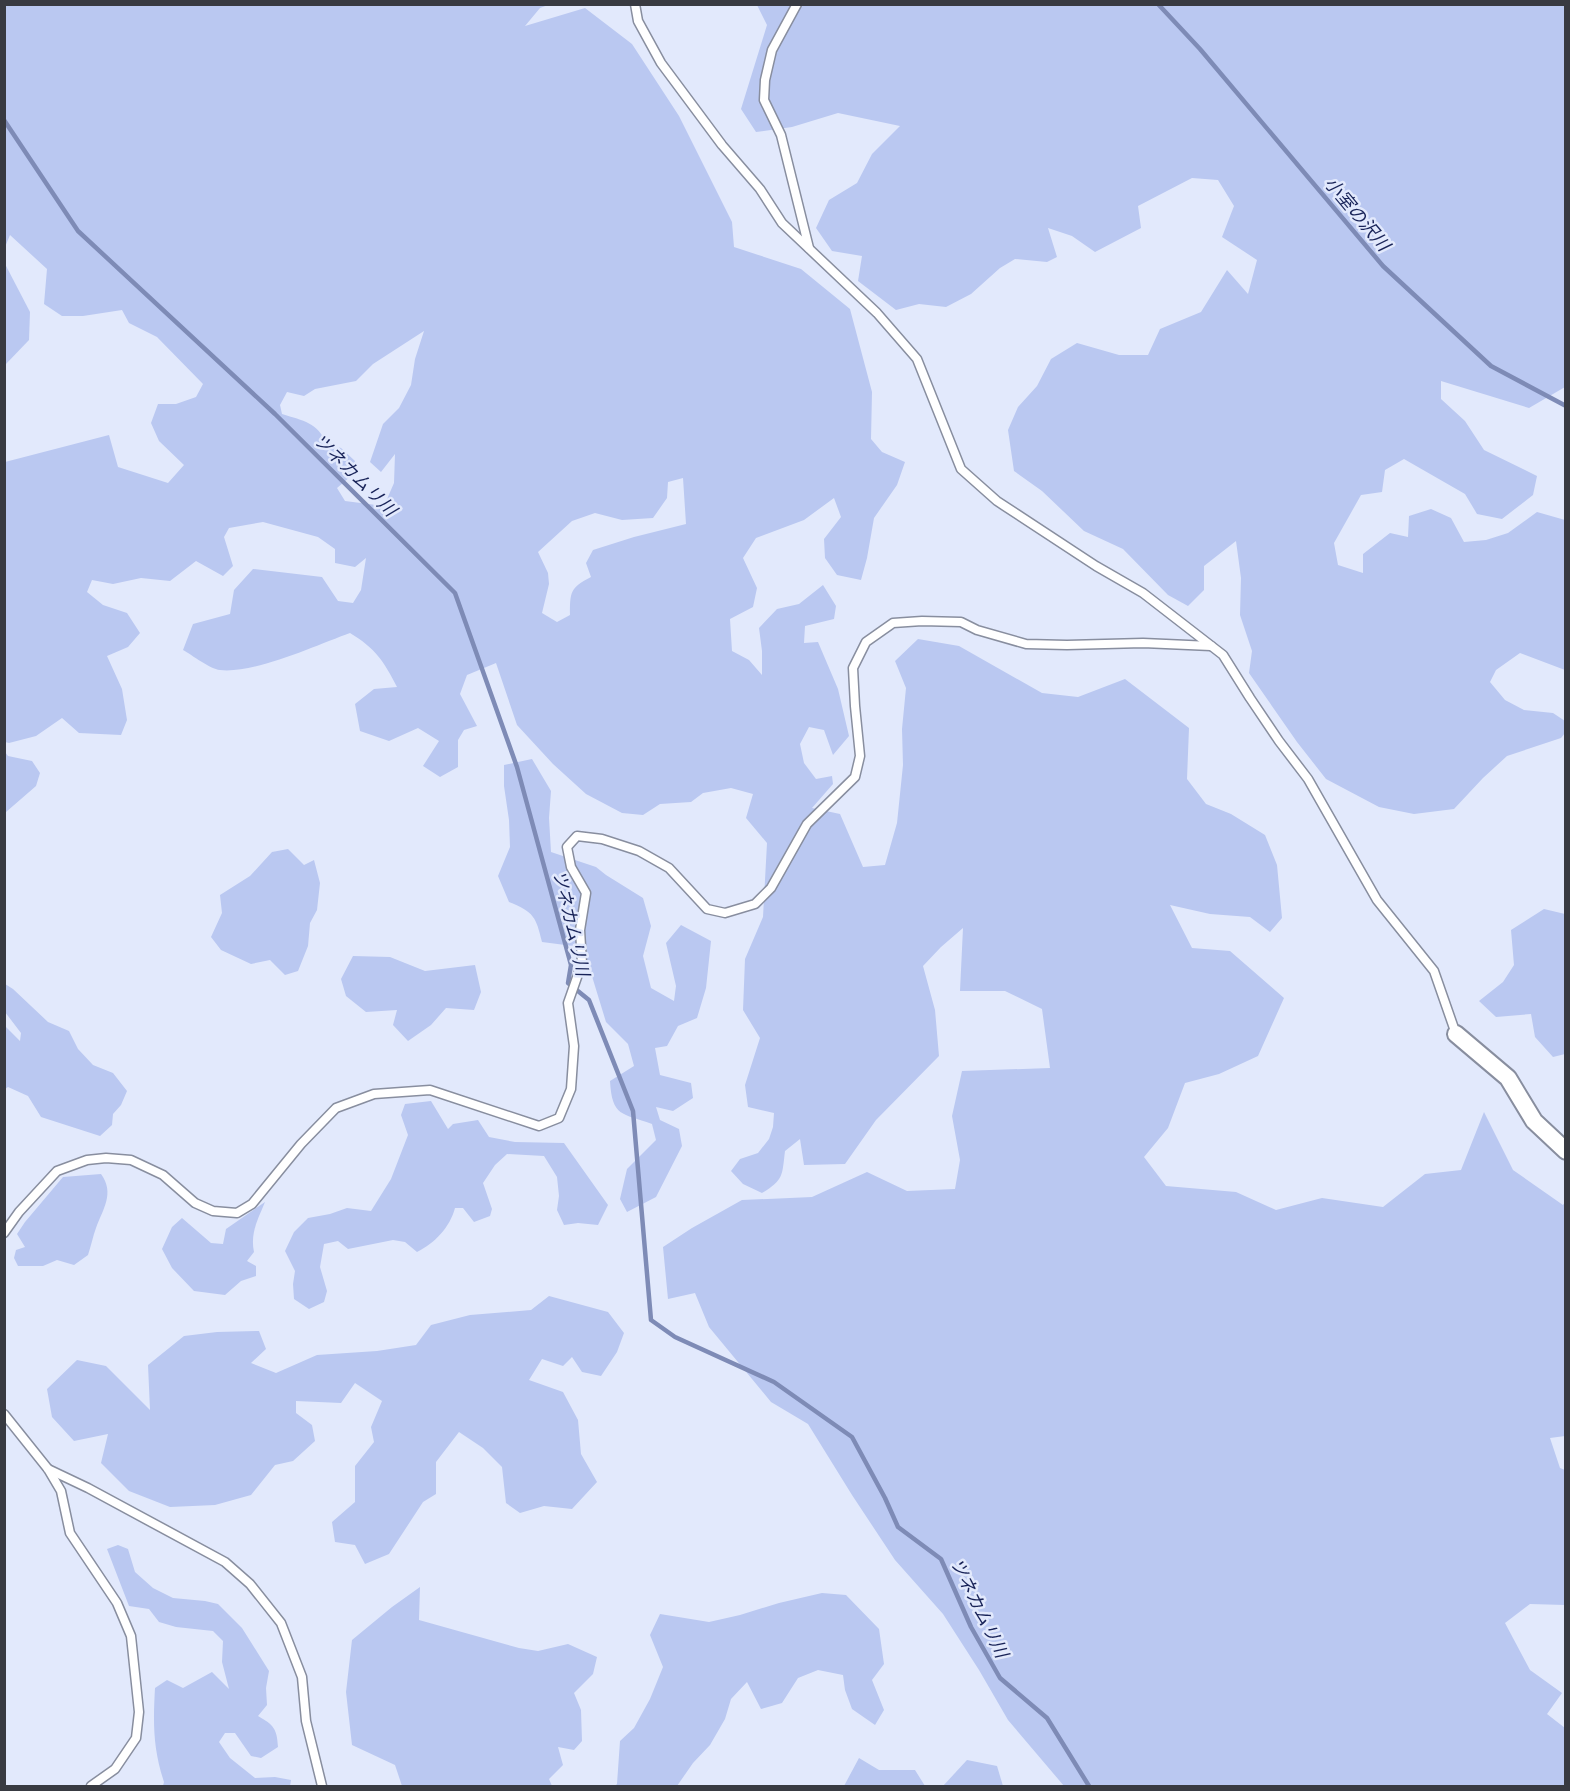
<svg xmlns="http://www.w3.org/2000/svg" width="1570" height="1791" font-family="Arial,'Noto Sans JP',sans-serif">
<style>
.green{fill:#bac8f1;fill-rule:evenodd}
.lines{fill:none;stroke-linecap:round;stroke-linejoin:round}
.stream{stroke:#7e8bb6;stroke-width:4.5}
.service-casing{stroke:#888e9f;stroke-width:11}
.minor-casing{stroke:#888e9f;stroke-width:20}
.service{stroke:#fff;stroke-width:8}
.minor{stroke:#fff;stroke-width:16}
.labels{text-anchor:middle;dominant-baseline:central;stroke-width:5;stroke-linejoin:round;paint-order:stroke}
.water-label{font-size:18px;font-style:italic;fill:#182358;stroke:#e2e9fc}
</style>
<rect width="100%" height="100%" fill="#e2e9fc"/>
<g class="green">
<path d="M5,5H548L540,8L525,26L585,8L632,44L679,116L732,222L734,247L801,269L850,309L872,392L871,439L882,452L905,462L897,485L874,518L867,558L861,580L837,575L825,558L824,539L841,517L834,498L804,520L756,538L743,558L757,588L753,607L730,619L732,651L749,660L762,675V651L759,628L777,609L799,604L823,585L836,606L834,619L805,626L804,643L818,642L838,689L849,736L833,755L824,730L809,727L800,744L804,763L816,779L832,776L833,784L812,808L840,814L863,867L885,865L897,823L903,765L902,729L906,688L895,661L918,639L959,646L1042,693L1078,697L1125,679L1189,728L1187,779L1206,804L1231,814L1265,835L1277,865L1282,918L1270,932L1250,917L1210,914L1170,905L1192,948L1230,951L1284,998L1258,1056L1219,1074L1185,1083L1168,1128L1144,1157L1166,1186L1236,1192L1276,1210L1322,1198L1383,1207L1425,1174L1461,1170L1484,1112L1513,1170L1563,1205L1565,1202V1436L1550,1438L1560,1468L1565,1470V1605L1530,1604L1505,1623L1530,1670L1562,1693L1547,1714L1565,1728V1786H1064L1008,1720L979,1670L943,1614L895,1560L852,1495L808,1424L771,1402L709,1327L695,1293L668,1299L663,1247L692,1228L742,1200L812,1197L867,1172L907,1191L955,1189L960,1160L952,1116L962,1071L1050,1068L1042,1009L1005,991H960L963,928L941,947L923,966L935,1010L939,1056L876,1120L845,1164L804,1165L800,1139L785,1151C782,1175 784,1180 762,1193L743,1184L731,1171L740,1159L758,1153L769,1139L773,1127L774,1113L748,1107L745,1085L760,1038L743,1010L745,959L763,917L767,843L746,818L753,794L731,788L703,793L691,802L660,804L643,815L622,813L586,794L553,764L517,725L496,663L467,675L460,694L477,726L464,730L458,740V767L440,777L423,766L439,741L418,728L389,741L360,731L355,704L374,689L397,687C383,660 376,649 350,633C317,645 254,674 220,670C210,669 192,655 183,650L193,624L230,614L234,590L253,569L322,577L338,601L353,603L361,590L366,558L355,567L335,563V549L318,537L263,522L229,528L224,537L233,566L223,576L196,561L170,581L141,578L113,584L92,580L87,592L103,605L127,613L140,633L128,647L107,656L122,689L127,720L121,735L79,733L62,718L36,736L9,743L5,742V462L109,435L118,467L168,483L184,465L159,441L151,423L158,404H176L196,397L203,384L157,337L129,323L122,310L83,316H62L44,304L47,269L10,235L5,247ZM424,331L415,359L411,385L399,408L383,424L370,462L381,472L395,454L394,483L384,506L345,501L337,488L350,477L355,461L341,448L327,444C317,422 304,421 282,414L280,405L287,392L304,396L315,389L356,381L373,364ZM683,478L686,524L634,537L593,550L586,563L591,577C570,588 570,592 570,615L557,622L542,613L549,584L548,573L538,552L572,521L595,513L622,520L653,518L667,498L668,482Z"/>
<polygon points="757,5 1565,5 1565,387 1529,408 1441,381 1441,399 1465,421 1484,450 1537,476 1533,495 1502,519 1477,514 1465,494 1404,459 1385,470 1382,492 1361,495 1334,543 1338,565 1363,573 1363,554 1390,533 1408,537 1409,516 1431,509 1451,518 1464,542 1486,540 1508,533 1537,512 1565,520 1565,670 1520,653 1496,670 1490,682 1505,700 1524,710 1553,713 1565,721 1565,733 1561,738 1507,756 1483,778 1454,809 1414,814 1379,807 1326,779 1297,742 1249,673 1252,651 1240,615 1241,578 1236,541 1204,566 1204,590 1188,606 1168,595 1123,549 1084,531 1042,491 1014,471 1008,430 1018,407 1037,386 1051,359 1077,343 1119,355 1148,355 1160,329 1201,312 1227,270 1248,294 1257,260 1222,237 1234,206 1218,180 1192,178 1138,206 1141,228 1095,252 1072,236 1048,228 1057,257 1047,262 1015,259 1000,268 971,294 946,307 919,304 896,310 858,281 862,256 832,251 816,228 829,200 857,183 872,154 900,126 838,113 792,127 756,132 741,109 767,25"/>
<polygon points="4,262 30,312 29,340 5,365"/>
<polygon points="5,752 8,756 32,761 40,773 36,786 6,812"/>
<path d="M532,759L551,791L549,818L551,852L596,867L606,875L643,898L651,926L643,956L651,988L674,1001L676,986L666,943L681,925L711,941L706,988L697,1018L678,1026L667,1046L655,1048L660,1075L691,1083L693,1098L673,1111L656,1107L660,1120L679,1129L682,1146L656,1197L627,1212L620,1199L627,1169L656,1140L652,1124C622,1113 612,1117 610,1081L634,1066L628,1044L606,1022L591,973L573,946L542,942C536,917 534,912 509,902L498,876L510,847L509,820L504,786V765Z"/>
<polygon points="288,849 304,865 314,860 320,883 317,910 310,923 308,946 298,971 285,975 270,960 251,964 221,950 211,937 222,913 220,895 250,876 272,852"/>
<polygon points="1544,909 1565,914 1565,1054 1553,1057 1535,1037 1531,1014 1496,1017 1479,1001 1503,982 1514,965 1511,930"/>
<polygon points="353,956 390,957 425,971 475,965 481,992 474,1010 446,1008 431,1025 408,1041 393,1025 397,1010 366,1012 346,996 341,979"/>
<polygon points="5,984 13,989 48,1022 69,1031 78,1049 93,1065 113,1073 127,1091 121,1105 113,1114 112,1125 100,1136 41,1117 28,1096 8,1087 5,1089 5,1026 20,1041 21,1033 5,1012"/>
<path d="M431,1101L448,1129L453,1124L478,1120L489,1137L515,1142L564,1143L608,1205L598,1225L578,1223L564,1225L557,1210L559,1196L557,1177L544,1156L507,1154L495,1165L483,1183L492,1209L490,1216L474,1222L463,1208H455C450,1227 435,1243 417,1252L405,1242L393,1240L348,1249L338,1241L324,1244L320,1267L327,1291L324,1302L309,1309L294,1299L293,1284L295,1271L285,1251L294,1232L308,1218L330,1214L347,1208L371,1211L391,1179L408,1135L401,1115L405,1104Z"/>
<path d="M101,1174C115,1193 103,1209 96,1228C93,1236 91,1246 88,1255L74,1265L57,1260L43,1266H18L14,1258L16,1250L25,1247L17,1234L25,1222L63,1177Z"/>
<path d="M265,1202C258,1219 250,1233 254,1252L247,1261L256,1266V1276L241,1281L225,1295L194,1291L172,1268L162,1249L172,1227L182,1218L211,1243L223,1244L226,1229Z"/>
<polygon points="549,1296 608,1312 624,1333 617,1352 601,1376 582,1372 572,1357 563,1366 542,1359 529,1380 563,1392 578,1420 581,1454 597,1482 572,1509 544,1506 520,1513 506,1503 502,1467 483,1448 459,1432 436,1462 436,1494 423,1502 389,1554 365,1564 355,1545 335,1542 332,1522 355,1502 355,1466 374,1442 371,1427 382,1401 355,1383 341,1403 296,1401 296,1413 312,1425 315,1441 293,1461 275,1465 251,1495 215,1505 170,1507 129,1491 101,1463 108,1434 74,1441 52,1417 47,1389 77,1360 106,1366 150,1410 148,1365 184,1336 217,1332 259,1331 266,1349 251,1363 276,1373 317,1355 377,1351 416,1345 431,1325 470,1315 531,1310"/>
<path d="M118,1545L128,1549L135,1572L153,1588L173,1598L205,1601L218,1604L242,1628L269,1671L266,1688L267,1705L258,1716C274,1725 277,1729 278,1747L261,1758L251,1756L235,1733H225L219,1742L230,1758L255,1778L275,1777L291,1780L290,1786H163L164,1782C153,1748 153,1724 155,1688L167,1680L183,1688L212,1672L229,1689L222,1662L223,1641L213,1631L176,1627L159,1622L149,1609L129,1606L107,1549Z"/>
<polygon points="420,1587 419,1620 519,1648 538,1651 568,1644 597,1657 593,1674 574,1693 581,1710 582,1741 574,1750 558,1747 563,1765 549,1779 552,1786 402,1786 395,1765 352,1745 346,1692 352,1640 392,1607"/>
<polygon points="822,1593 846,1595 879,1629 884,1664 872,1680 884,1710 875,1725 852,1709 845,1690 843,1675 818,1670 798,1678 782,1703 761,1709 747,1682 731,1699 725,1719 710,1745 693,1763 677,1786 615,1786 617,1784 620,1741 634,1728 650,1699 663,1667 650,1635 660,1614 709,1622 740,1615 779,1603"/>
<polygon points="859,1758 879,1770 915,1770 925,1786 844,1786"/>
<polygon points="967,1760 997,1766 1003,1786 943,1786"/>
</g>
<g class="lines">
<g class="stream">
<polyline points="1158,4 1200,49 1383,266 1491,366 1566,406"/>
<polyline points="4,120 78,231 275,414 455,593 517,767 571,965 568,983 589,1000 633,1111 651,1320 675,1337 774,1382 852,1437 885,1498 898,1527 941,1559 971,1627 1000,1678 1047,1718 1089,1786"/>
</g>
<g class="service-casing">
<g id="service">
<polyline points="635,4 638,21 661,63 722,145 760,189 782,223 877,313 917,359 961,469 997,501 1096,566 1143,593 1223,655 1250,698 1279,741 1308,779 1377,900 1434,971 1456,1034"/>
<polyline points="797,4 772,50 765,80 764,100 781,135 809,248"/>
<polyline points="4,1233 19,1212 57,1171 87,1160 106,1158 131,1160 163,1175 195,1203 213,1211 237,1213 252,1204 301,1144 336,1108 374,1094 430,1090 539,1126 559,1118 571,1089 574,1046 568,1003 582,963 580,930 586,893 571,867 567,847 577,836 602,839 639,851 669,868 707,909 725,913 755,904 771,888 807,824 855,777 860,756 855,706 853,668 866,642 893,623 922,621 961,622 977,630 1026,644 1067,645 1143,643 1211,646"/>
<polyline points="4,1414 48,1469 61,1491 70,1533 117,1603 131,1636 139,1712 136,1738 115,1769 91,1786"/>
<polyline points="48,1469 88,1488 225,1562 250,1584 281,1623 302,1677 306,1721 322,1786"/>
</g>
</g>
<g class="minor-casing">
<polyline id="minor" points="1456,1034 1508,1078 1534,1121 1566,1151"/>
</g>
<use href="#service" class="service"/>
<use href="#minor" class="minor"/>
</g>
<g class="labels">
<g class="water-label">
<text transform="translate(1357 214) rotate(50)">小室の沢川</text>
<text transform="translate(355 475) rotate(45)">ツネカムリ川</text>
<text transform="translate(571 923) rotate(77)">ツネカムリ川</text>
<text transform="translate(979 1608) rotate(64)">ツネカムリ川</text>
</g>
</g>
<rect width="1570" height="1791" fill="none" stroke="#383a41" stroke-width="12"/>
</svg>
